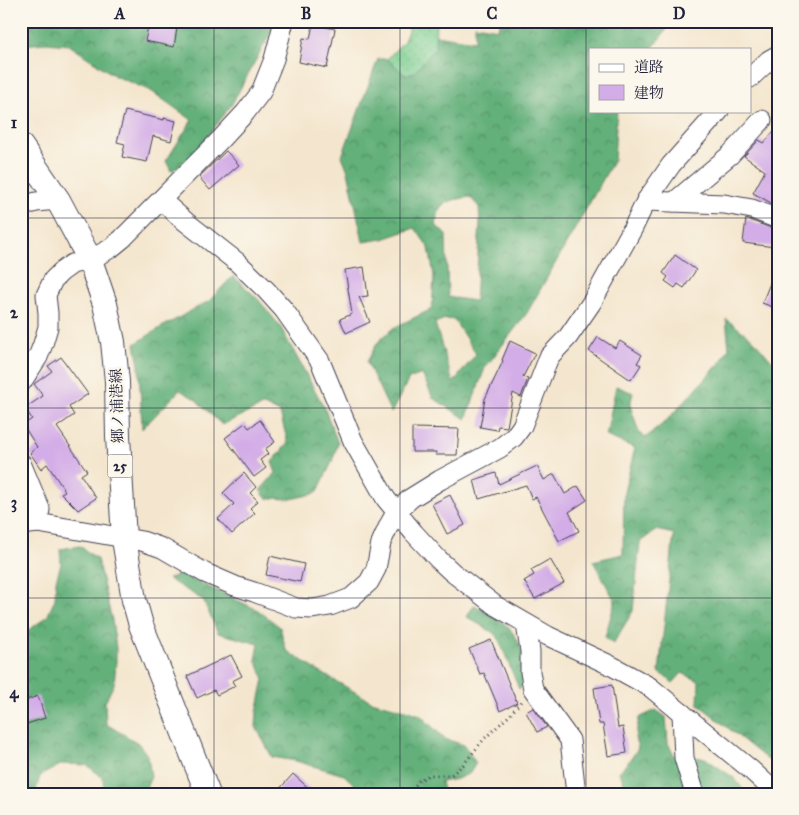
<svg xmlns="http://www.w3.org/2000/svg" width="799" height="815" font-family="'IM FELL Great Primer','Noto Serif JP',serif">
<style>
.forest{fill:url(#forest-crowns);stroke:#42695a;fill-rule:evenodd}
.park{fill:url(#park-dots);stroke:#4e7866}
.building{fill:#d3ade7}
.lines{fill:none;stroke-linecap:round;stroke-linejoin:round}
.minor-casing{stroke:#423f51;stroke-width:21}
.major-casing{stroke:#423f51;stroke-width:26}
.path{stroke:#423f51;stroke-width:3;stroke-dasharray:1 4;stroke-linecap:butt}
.minor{stroke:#fff;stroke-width:19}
.major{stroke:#fff;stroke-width:24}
.grid{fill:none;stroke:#22223b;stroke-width:1;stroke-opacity:0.55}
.labels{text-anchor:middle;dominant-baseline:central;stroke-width:5;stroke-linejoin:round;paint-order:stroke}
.shield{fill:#fbf7ec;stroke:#636270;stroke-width:1}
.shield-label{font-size:14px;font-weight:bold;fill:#22223b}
.street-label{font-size:15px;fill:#22223b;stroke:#fbf7ec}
.neatline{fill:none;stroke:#22223b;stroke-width:2}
.grid-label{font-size:16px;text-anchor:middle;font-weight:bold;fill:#22223b}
</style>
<defs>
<pattern id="forest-crowns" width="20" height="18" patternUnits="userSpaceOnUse" patternTransform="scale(1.25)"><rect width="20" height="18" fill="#63b07a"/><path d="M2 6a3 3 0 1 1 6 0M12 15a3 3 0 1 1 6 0" fill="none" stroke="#518f65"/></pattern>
<pattern id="park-dots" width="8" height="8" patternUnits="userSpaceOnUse" patternTransform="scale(1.25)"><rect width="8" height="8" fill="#7acd90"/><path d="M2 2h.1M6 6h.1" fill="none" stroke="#69b07d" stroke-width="1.8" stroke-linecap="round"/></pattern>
</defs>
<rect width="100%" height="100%" fill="#fbf7ec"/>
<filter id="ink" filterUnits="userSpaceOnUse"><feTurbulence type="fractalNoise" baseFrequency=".02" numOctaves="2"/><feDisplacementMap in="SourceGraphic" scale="10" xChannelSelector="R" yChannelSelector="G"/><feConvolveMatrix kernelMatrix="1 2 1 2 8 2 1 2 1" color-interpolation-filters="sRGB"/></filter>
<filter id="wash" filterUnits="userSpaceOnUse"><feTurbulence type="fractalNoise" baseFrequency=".0096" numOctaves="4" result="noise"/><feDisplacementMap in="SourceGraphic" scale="20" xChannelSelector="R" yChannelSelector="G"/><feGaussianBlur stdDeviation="1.12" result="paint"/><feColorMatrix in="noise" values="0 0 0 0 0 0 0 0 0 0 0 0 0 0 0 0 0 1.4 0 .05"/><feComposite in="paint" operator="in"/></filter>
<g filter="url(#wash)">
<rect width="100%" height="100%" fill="#f4e6ce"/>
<g class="forest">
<polygon points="21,21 277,21 232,104 190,160 171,171 166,161 192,120 151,91 115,76 69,45 46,43 21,45"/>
<path d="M500,21H673L652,49H590V111H617L614,160L527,313L485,368L466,419L433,398L422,374L409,379L391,413L367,362L377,343L393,328L432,309L434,276L429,248L415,228L383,239L363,242L348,171L342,156L378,59H387L405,75L435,48V35L475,41V25L498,29ZM470,197L479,207L480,223L475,301L448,297L446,235L435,224L441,206L453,200ZM445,319L454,320L476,354L453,383L435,323Z"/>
<polygon points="233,276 257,298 280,326 324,407 338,443 332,462 317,493 291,499 266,498 260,490 276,473 272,462 288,443 280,413 264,405 222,425 195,399 180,390 142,429 139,365 135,344 160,328 209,301"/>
<polygon points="726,319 754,340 769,358 778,365 778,768 698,704 699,681 682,673 673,683 659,672 674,534 656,530 640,542 633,611 613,644 605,637 615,601 593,561 623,554 624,492 635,448 606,436 616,386 633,393 630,405 639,433 645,438 665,422 720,363 729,348"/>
<polygon points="80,546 97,559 112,620 116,648 116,663 114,684 105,702 106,724 138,743 148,756 151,777 143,794 102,794 104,793 103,778 87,765 62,764 40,776 35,794 21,794 21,635 47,617 55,599 56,580 61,564 60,549"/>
<polygon points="181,574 258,610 280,627 286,650 318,671 371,701 409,711 420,715 445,739 464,745 476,763 470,773 457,779 441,782 444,794 365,794 344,775 296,761 272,757 256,727 257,712 264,679 256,660 259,644 218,633 203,600 168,579"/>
<path d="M474,605C495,614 515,628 522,651C525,661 526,672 528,683L519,689L497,635L467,617Z"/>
<polygon points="656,710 666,717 668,743 674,756 705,758 734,778 747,794 629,794 619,772 631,759 638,748 635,738 639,718"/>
</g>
<polygon class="park" points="412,21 436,21 435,48 414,73 405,75 387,59 404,41"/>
<g id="blocks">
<g class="building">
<polygon points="149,22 177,28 174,47 145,41"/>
<polygon points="313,24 335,29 327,68 299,62 303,38 310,39"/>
<polygon points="125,111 164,120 164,118 176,121 171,141 153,136 147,162 122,157 125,144 117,142"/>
<polygon points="778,126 778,194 773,204 753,193 765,171 744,156 759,140 764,143"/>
<polygon points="226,151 239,165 210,190 199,177"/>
<polygon points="746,219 777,230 775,247 743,243"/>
<polygon points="675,255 696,270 684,288 678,284 675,288 665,281 668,277 663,273"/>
<polygon points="777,266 778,266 778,309 762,303"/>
<polygon points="364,267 368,296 359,297 370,322 346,333 340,319 352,314 345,270"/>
<polygon points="598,337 615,348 620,341 642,355 637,363 641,365 631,380 589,351"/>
<polygon points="510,341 535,353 523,377 528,379 521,397 513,393 507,427 498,426 497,430 480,427 485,399 503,361 502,360"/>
<polygon points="61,357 88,394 69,407 74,415 57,427 87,471 81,475 96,498 78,510 61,493 65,491 47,464 41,469 30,453 37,447 23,425 32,419 25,408 43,396 34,384 52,371 48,366"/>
<polygon points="260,420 275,442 265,449 268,454 260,460 266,468 254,477 225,438 245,423 249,428"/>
<polygon points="412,428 459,429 457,455 436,455 436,452 412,452"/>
<polygon points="537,466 544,480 554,474 565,494 578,486 587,500 569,512 579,531 559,541 536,497 532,499 526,485 479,499 474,480 496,473 499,484"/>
<polygon points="244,473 256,487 250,493 258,501 250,508 255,513 232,534 218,519 234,504 223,493"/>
<polygon points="450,495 465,525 447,534 432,504"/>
<polygon points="270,556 304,564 300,582 266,575"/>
<polygon points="550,559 564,583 535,599 524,581 534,575 531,570"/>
<polygon points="491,640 517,703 500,711 484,673 480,674 469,649"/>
<polygon points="231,655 242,676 232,681 235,686 217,695 214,690 197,698 187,676"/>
<polygon points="612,685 618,728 623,727 627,753 608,756 603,724 599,724 594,688"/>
<polygon points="38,696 45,718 21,726 21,702"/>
<polygon points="533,708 547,727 537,732 526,712"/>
<polygon points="293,774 315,794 275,794"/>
</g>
</g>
</g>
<g filter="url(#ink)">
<use href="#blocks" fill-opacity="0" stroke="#423f51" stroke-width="1"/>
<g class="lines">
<g class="minor-casing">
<g id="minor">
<polyline points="750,78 769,60 778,55"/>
<polyline points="161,200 186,222 237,262 266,290 284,310 320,361 353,441 386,499 414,533 438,559 452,572 496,606 548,636 612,666 650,687 750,769 777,794"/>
<polyline points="646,201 724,204 752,209 778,219"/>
<polyline points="674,202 730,155 762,120"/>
<polyline points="21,207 36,202 58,200"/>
<polyline points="21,383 38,357 43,344 48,327 48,313 46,295 53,280 61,272 72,264 90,260 111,248 122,239 219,141 245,113 261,92 274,59 284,21"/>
<polyline points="21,463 40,509 38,523"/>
<polyline points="21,525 38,523 142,541 162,548 205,573 235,586 254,592 296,608 312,609 330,606 351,598 369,582 376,569 381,543 389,525 397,511 411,498 440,480 500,448 514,437 522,426 549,357 568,337 592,302 633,228 646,201 671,165 719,111"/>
<polyline points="526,624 530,651 530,672 533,689 570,740 576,794"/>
<polyline points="682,713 684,758 695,794"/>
</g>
</g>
<g class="major-casing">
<polyline id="major" points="21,146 58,200 90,260 105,304 113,342 117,381 118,436 124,539 134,600 141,625 208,794"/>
</g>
<polyline class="path" points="411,794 412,789 420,780 429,775 451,775 463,765 485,738 510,715 522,700"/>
<use href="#minor" class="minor"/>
<use href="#major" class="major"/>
</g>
</g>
<path class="grid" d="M214,21V794M400,21V794M586,21V794M21,218H778M21,408H778M21,598H778"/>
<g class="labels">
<rect class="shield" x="107.5" y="454.5" width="25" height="23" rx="4"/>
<g class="shield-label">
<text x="120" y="466">25</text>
</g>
<g class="street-label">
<text transform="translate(117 406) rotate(-92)">郷ノ浦港線</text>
</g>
</g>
<rect width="799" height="815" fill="none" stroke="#fbf7ec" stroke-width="55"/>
<rect x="589" y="48" width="162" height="65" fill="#fbf7ec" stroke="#a4a2a5"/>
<rect x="599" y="64" width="25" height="8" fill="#ffffff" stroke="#a4a2a5"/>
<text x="634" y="72" font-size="15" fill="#22223b">道路</text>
<rect x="599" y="85" width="25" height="15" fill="#d3ade7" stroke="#a4a2a5"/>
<text x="634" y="98" font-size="15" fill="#22223b">建物</text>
<rect x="28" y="28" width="744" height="760" class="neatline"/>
<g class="grid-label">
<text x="120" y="19">A</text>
<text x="306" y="19">B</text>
<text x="492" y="19">C</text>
<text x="679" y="19">D</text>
<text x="14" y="128">1</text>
<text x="14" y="318">2</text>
<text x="14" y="508">3</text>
<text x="14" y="698">4</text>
</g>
</svg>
